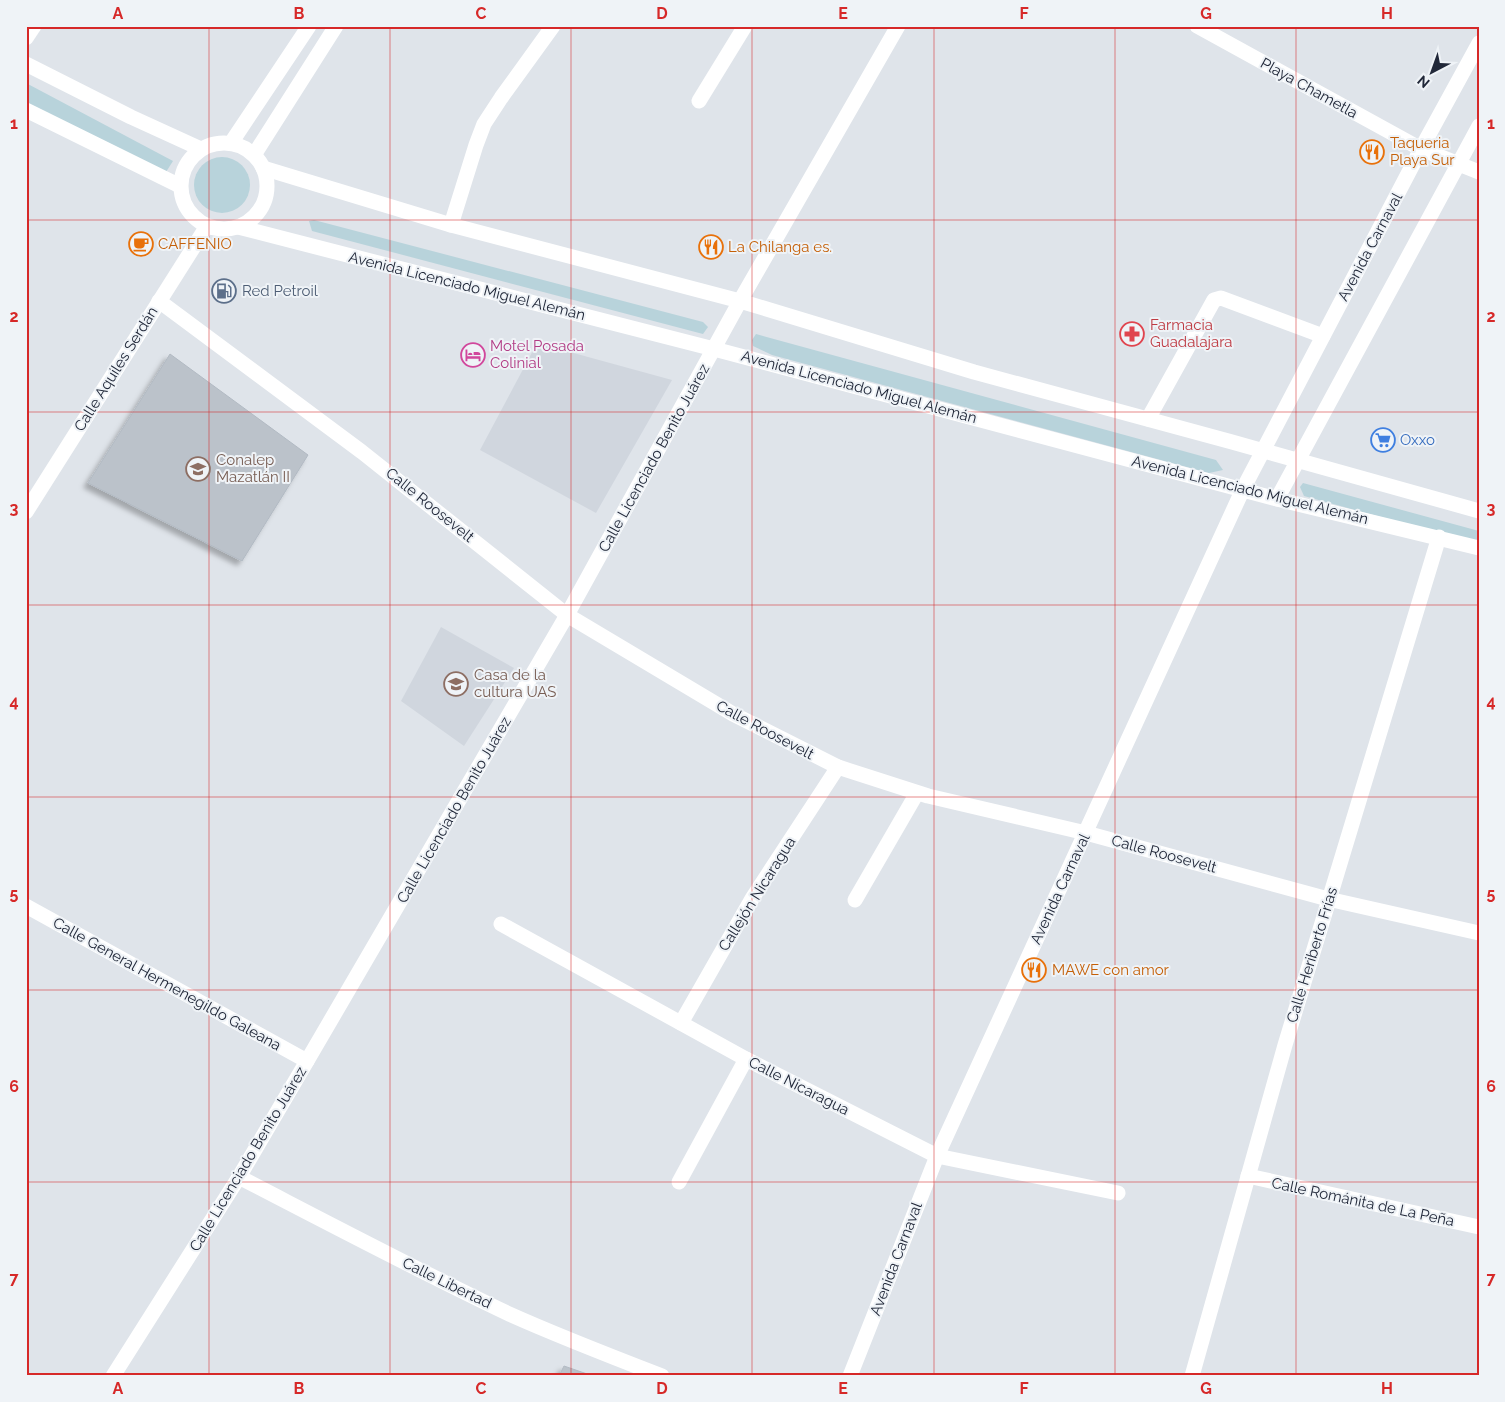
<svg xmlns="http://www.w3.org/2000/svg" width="1505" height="1402" font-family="Raleway,sans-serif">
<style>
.built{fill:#d0d6de}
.green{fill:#b8d3db}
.building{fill:#bbc2ca;stroke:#b2bac3;filter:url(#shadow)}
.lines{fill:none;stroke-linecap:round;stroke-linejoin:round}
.lane{stroke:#fff;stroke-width:15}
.street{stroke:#fff;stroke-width:15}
.secondary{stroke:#fff;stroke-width:15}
.grid{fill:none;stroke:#d62828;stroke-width:1;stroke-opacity:0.55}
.labels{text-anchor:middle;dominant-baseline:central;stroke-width:4;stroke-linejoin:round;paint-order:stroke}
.street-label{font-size:15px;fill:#212839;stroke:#eff3f7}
.food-label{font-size:15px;fill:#c56008;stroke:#eff3f7;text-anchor:start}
.service-label{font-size:15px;fill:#4e5e75;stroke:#eff3f7;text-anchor:start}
.health-label{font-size:15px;fill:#be3a42;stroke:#eff3f7;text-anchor:start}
.hotel-label{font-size:15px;fill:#b23c85;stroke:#eff3f7;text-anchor:start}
.shop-label{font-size:15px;fill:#366cbe;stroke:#eff3f7;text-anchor:start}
.education-label{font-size:15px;fill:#785e54;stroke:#eff3f7;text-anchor:start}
.neatline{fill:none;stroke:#d62828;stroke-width:2}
.grid-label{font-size:16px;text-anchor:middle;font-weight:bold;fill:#d62828}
</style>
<defs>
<filter id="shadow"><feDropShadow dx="-4.5" dy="4.5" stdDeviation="2.5" flood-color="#0004"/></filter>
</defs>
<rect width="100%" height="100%" fill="#dfe4ea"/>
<g class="built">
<polygon points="537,343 672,380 596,513 480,450"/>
<polygon points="441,627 514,668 464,746 401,701"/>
</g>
<g class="green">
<polygon points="26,83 173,161 166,172 26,104"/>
<circle cx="222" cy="185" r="28"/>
<polygon points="314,220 703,322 708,327 703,334 312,231 309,221"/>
<polygon points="756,334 1216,460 1223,470 1209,473 772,355 753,346 752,340"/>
<polygon points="1303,483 1479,531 1479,544 1304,496 1300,487"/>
</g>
<g class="building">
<polygon points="170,354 308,455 242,561 88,483"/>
<polygon points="564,1366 593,1376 559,1376"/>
</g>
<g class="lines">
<g class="lane">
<polyline points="1148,419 1214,300 1221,298 1323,336"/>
<polyline points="855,900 917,793"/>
<polyline points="681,1023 753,897 838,767"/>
<polyline points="679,1182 746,1059"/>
</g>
<g class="street">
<polyline points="1197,26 1421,149 1479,172"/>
<polyline points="26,38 34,26"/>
<polyline points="699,101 745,26"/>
<polyline points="451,225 476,145 484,124 501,98 553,26"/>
<polyline points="159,301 362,452 567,615 733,714 838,767 928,796 1086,833 1328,899 1479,933"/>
<polyline points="740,301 898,26"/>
<polyline points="26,906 307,1061"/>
<polyline points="501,924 746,1059 937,1156 1118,1193"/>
<polyline points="1248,1176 1479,1227"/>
<path d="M239,1177C328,1223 417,1270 507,1313C558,1336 610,1356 662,1376"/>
<polyline points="850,1376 937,1156 1243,489"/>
<polyline points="1192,1376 1285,1045 1439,537"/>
</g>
<g class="secondary">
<polyline points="26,64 131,117 201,149"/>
<polyline points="26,110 180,186"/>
<polyline points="231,143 309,26"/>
<circle cx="224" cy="186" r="43"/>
<polyline points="254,155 336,26"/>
<polyline points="263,168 451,225 740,301 974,372 1232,442 1479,511"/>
<polyline points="238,227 714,349 1277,499 1479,548"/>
<polyline points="1243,489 1421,149 1479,43"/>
<polyline points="1277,499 1479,126"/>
<polyline points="26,512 207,226"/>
<polyline points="113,1376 239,1177 307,1061 567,615 740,301"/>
</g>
</g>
<path class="grid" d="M209,26V1376M390,26V1376M571,26V1376M752,26V1376M934,26V1376M1115,26V1376M1296,26V1376M26,220H1479M26,412H1479M26,605H1479M26,797H1479M26,990H1479M26,1182H1479"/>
<defs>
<g id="restaurant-ring" transform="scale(1.25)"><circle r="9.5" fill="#eff3f7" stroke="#e8710a" stroke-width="1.5"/><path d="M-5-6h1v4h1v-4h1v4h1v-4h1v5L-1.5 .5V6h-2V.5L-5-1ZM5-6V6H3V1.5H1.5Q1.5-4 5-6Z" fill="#e8710a"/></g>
<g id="cafe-ring" transform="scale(1.25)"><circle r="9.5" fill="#eff3f7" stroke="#e8710a" stroke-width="1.5"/><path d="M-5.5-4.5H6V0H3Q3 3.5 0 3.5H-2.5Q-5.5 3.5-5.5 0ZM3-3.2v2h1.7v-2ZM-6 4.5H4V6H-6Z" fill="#e8710a"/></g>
<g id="fuel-ring" transform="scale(1.25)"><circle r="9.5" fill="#eff3f7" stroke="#5c6f8a" stroke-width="1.5"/><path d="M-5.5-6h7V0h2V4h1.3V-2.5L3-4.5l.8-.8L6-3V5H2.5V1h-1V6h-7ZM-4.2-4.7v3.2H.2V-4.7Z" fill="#5c6f8a"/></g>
<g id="pharmacy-ring" transform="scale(1.25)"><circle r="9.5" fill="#eff3f7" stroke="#e0444e" stroke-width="1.5"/><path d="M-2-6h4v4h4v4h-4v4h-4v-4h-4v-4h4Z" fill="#e0444e"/></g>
<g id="hotel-ring" transform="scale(1.25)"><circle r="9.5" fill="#eff3f7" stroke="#d1479c" stroke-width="1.5"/><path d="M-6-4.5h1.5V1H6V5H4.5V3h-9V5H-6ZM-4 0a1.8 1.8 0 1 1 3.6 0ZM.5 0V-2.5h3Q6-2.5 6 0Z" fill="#d1479c"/></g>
<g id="supermarket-ring" transform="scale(1.25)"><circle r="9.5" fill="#eff3f7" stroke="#3f7fe0" stroke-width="1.5"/><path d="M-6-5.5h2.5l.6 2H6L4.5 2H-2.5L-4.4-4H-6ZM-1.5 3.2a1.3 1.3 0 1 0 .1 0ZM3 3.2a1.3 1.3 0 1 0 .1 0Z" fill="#3f7fe0"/></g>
<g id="university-ring" transform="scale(1.25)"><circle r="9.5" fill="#eff3f7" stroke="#8d6e63" stroke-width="1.5"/><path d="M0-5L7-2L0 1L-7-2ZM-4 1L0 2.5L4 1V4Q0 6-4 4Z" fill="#8d6e63"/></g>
</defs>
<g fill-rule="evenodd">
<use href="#restaurant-ring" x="1372" y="152"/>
<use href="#cafe-ring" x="141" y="244"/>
<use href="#restaurant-ring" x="711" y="247"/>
<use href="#fuel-ring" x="224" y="291"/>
<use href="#pharmacy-ring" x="1132" y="334"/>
<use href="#hotel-ring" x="473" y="355"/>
<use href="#supermarket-ring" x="1383" y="440"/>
<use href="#university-ring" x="198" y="469"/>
<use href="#university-ring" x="456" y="684"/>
<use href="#restaurant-ring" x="1034" y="970"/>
</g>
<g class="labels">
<g class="street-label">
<text transform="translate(1309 88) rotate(29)">Playa Chametla</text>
<text transform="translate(1370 247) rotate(-62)">Avenida Carnaval</text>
<text transform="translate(467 286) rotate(14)">Avenida Licenciado Miguel Alemán</text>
<text transform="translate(116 369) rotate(-58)">Calle Aquiles Serdán</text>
<text transform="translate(859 387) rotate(15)">Avenida Licenciado Miguel Alemán</text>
<text transform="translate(654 458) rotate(-61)">Calle Licenciado Benito Juárez</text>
<text transform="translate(1250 490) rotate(14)">Avenida Licenciado Miguel Alemán</text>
<text transform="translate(430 505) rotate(39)">Calle Roosevelt</text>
<text transform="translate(765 730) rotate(28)">Calle Roosevelt</text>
<text transform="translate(454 810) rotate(-60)">Calle Licenciado Benito Juárez</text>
<text transform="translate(1164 854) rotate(15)">Calle Roosevelt</text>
<text transform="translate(1060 889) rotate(-65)">Avenida Carnaval</text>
<text transform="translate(757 894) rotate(-58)">Callejón Nicaragua</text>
<text transform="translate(1312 955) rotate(-73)">Calle Heriberto Frías</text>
<text transform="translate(167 984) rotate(29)">Calle General Hermenegildo Galeana</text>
<text transform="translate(799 1086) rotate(27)">Calle Nicaragua</text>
<text transform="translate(248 1159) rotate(-59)">Calle Licenciado Benito Juárez</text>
<text transform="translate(1363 1202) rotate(12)">Calle Románita de La Peña</text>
<text transform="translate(896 1259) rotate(-69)">Avenida Carnaval</text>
<text transform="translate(447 1283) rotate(26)">Calle Libertad</text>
</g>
<g class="food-label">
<text x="1390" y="143">Taqueria<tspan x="1390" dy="17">Playa Sur</tspan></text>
<text x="158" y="244">CAFFENIO</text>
<text x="728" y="247">La Chilanga es.</text>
<text x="1052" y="970">MAWE con amor</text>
</g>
<g class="service-label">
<text x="242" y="291">Red Petroil</text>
</g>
<g class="health-label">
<text x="1150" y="325">Farmacia<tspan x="1150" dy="17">Guadalajara</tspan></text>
</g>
<g class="hotel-label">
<text x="490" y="346">Motel Posada<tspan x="490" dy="17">Colinial</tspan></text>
</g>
<g class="shop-label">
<text x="1400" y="440">Oxxo</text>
</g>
<g class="education-label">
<text x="216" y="460">Conalep<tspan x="216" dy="17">Mazatlán II</tspan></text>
<text x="474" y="675">Casa de la<tspan x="474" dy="17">cultura UAS</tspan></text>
</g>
</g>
<rect width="1505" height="1402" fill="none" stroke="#eff3f7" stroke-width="55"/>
<g transform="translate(1432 72) rotate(221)" stroke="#eff3f7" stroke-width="4" paint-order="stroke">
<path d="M0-4L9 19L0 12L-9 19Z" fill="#212839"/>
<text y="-8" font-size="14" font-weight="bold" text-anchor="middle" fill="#212839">N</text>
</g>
<rect x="28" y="28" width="1450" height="1346" class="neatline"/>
<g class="grid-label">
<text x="118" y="19">A</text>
<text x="299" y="19">B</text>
<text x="481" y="19">C</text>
<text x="662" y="19">D</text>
<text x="843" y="19">E</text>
<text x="1024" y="19">F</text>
<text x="1206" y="19">G</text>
<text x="1387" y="19">H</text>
<text x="14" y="129">1</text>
<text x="1491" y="129">1</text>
<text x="14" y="322">2</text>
<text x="1491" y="322">2</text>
<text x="14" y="514">3</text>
<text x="1491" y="514">3</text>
<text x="14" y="707">4</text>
<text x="1491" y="707">4</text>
<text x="14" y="899">5</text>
<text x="1491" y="899">5</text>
<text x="14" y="1092">6</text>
<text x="1491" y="1092">6</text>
<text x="14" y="1284">7</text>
<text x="1491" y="1284">7</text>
<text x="118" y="1394">A</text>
<text x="299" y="1394">B</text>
<text x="481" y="1394">C</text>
<text x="662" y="1394">D</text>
<text x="843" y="1394">E</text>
<text x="1024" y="1394">F</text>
<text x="1206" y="1394">G</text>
<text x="1387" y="1394">H</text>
</g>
</svg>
